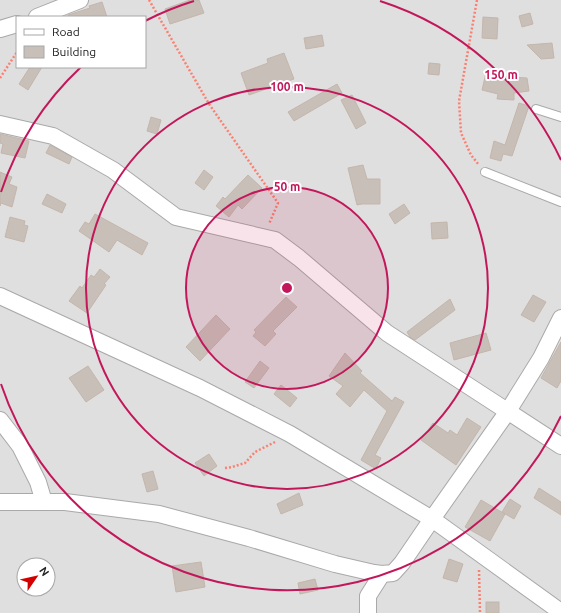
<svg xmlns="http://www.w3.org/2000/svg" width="561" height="613" font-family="Ubuntu,sans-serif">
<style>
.residential{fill:#e0dfdf;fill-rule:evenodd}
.building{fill:#c7bfb8;stroke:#c4b6ab}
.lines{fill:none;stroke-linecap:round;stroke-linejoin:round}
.service-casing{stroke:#a9a9a9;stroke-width:10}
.minor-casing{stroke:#a9a9a9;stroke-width:18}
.path{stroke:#fa8072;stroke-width:2.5;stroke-dasharray:2 2;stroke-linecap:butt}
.service{stroke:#fff;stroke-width:8}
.minor{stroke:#fff;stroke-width:16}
.ring{fill:none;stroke:#c2185b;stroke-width:2}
.centre{fill:#c2185b;stroke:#fff;stroke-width:2}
.ring-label{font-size:12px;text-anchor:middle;font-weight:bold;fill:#c2185b;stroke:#fff;stroke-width:4;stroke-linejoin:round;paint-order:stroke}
</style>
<rect width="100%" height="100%" fill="#f2efe9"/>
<path class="residential" d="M0,0H561V613H0ZM17,17H145V67H17ZM24,565H48V589H24Z"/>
<g class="building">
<polygon points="190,0 199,0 204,13 170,24 165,9"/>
<polygon points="102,2 107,17 69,17 68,15 90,8 89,6"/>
<polygon points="530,13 533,24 522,27 519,16"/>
<polygon points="483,17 498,18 497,39 482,38"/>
<polygon points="322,35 324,46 306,49 304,38"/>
<polygon points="552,43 554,58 541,59 527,45"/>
<polygon points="284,53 294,79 249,95 241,73 268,63 267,59"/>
<polygon points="429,63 440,64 439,75 428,74"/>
<polygon points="30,67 42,67 28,90 19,84"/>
<polygon points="486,73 497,76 527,78 529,91 514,93 514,100 497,99 498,94 482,90"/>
<polygon points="337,84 342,93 294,121 288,112"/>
<polygon points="352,95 366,123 356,129 341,100"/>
<polygon points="519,103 529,106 512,156 503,154 501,161 490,158 494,141 505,145"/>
<polygon points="151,117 161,120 157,134 147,131"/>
<polygon points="0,134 29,141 25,158 1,153 3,144 0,143"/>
<polygon points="50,145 72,157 69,164 46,153"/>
<polygon points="363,165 367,179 380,179 380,204 362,204 357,205 348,168"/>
<polygon points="204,170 213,177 204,190 195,183"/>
<polygon points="0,172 12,177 9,184 17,187 12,207 1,203 0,206"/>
<polygon points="248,175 262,188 242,209 238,205 229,217 216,206 223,197 225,199"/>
<polygon points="47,194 66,204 62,213 42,204"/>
<polygon points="404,204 410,213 395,224 389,214"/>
<polygon points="95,214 148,243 142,255 117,240 109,252 79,231 85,222 89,224"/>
<polygon points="10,217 25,221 24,225 28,226 24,242 5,237"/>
<polygon points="447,222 448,238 432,239 431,223"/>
<polygon points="100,269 110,277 104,284 106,285 87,313 69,301 80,286 82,288 91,275 94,277"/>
<polygon points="533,295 546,302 534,322 521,315"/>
<polygon points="286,297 297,307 273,331 276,334 265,346 253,336 256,332 254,330"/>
<polygon points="450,299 455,310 415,340 410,337 407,332"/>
<polygon points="216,315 230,329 200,361 186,347"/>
<polygon points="486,333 491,350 454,360 450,343"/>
<polygon points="561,342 561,381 557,388 541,378"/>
<polygon points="345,353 362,371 360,373 392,401 395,397 404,402 375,455 381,458 376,469 361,460 387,411 364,390 350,407 336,394 343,386 329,376"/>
<polygon points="260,361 269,368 254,388 245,382"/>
<polygon points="88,366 104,390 86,402 69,378"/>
<polygon points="281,385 297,398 290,407 274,394"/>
<polygon points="467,418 481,427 456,465 421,440 433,423 448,433 450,430 457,435"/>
<polygon points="209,454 217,466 204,476 195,463"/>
<polygon points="153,471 158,489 147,492 142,474"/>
<polygon points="539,488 561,502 561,515 534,498"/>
<polygon points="299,493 303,505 281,514 277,504"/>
<polygon points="510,499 521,506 514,519 502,512"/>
<polygon points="481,500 505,514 490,541 465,527"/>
<polygon points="449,559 463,564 457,582 443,578"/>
<polygon points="201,562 205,587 176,592 172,566"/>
<polygon points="315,579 318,590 300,594 298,583"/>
<rect x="486" y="602" width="13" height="11"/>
</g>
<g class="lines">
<g class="service-casing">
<g id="service">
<polyline points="536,109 561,117"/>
<polyline points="485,172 561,202"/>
</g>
</g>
<g class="minor-casing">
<g id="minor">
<polyline points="37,17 80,0"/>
<polyline points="0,29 17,24"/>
<polyline points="0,124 53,136 113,170 176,217 275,240 299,258 387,333 561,446"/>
<polyline points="0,296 200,388 290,434 432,519 402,563 393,573 382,574 374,573 335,564 249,538 159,514 65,502 0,502"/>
<polyline points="561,318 541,358 508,411 432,519 561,612"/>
<polyline points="0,420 20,446 38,482 44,502"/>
<polyline points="368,613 368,596 382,574"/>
</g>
</g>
<g class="path">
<polyline points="149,0 209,104 278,203 269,224"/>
<polyline points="477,0 459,101 461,133 471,155 479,165"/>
<polyline points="0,78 17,52"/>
<polyline points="225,468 232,467 245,463 255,452 275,442"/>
<polyline points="479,570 480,613"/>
</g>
<use href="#service" class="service"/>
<use href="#minor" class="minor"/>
</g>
<circle cx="287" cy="288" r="101" fill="#c2185b" fill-opacity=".12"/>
<g class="ring">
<circle cx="287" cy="288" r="101"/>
<circle cx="287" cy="288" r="201"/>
<path d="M561 416A302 302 0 0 1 1 384M1 192A302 302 0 0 1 81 67M145 21A302 302 0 0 1 194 1M380 1A302 302 0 0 1 561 160"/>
</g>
<circle cx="287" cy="288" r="6" class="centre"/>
<g class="ring-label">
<text x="501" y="79">150 m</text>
<text x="287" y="91">100 m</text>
<text x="287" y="191">50 m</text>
</g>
<rect x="16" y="16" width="130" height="52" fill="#ffffff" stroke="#a7a7a7"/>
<rect x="24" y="29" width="20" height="6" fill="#ffffff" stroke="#a7a7a7"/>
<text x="52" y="36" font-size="12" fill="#222222">Road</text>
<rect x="24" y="46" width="20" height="12" fill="#c7bfb8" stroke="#a7a7a7"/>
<text x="52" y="56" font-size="12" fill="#222222">Building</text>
<g transform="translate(36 577) rotate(56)"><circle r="19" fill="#ffffff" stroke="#a7a7a7"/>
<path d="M0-3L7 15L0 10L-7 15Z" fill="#d40000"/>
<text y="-6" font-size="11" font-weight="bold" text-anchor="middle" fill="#222222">N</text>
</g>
</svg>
